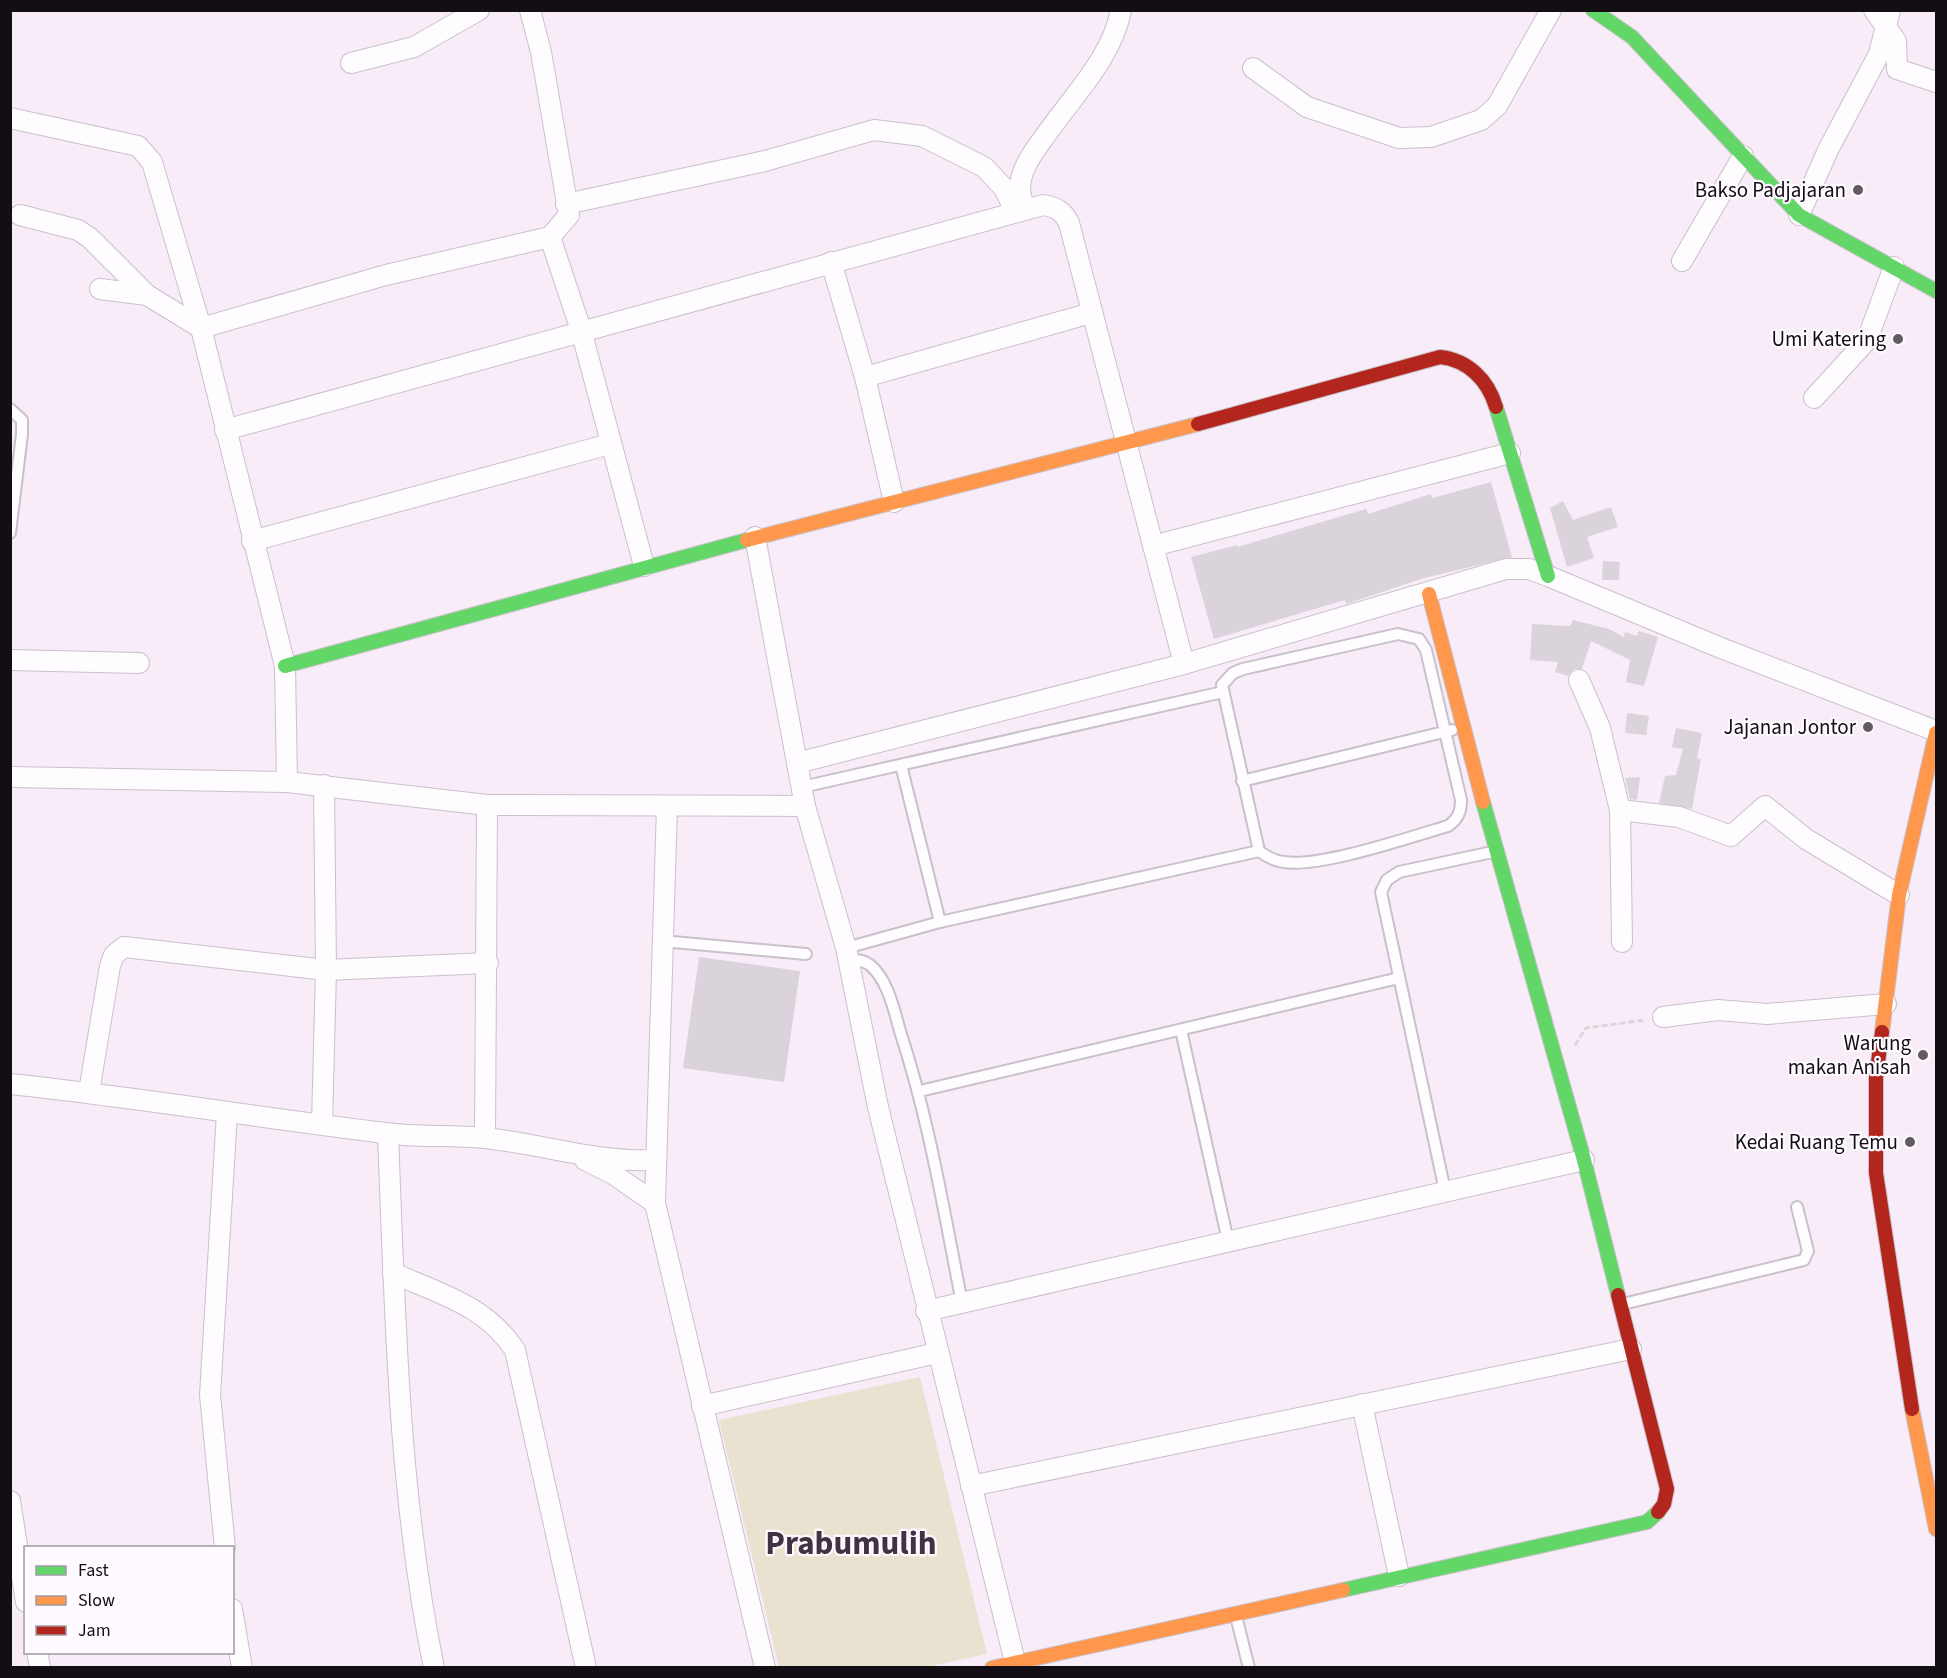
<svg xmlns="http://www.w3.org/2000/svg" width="1947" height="1678" font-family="'Source Sans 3',sans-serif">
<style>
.green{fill:#e9e2d1}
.building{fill:#dbd3dc}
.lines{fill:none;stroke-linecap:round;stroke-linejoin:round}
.lane-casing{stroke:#c9c1ca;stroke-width:14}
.street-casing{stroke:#c9c1ca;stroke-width:22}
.fast-casing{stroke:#c9c1ca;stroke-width:16}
.slow-casing{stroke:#c9c1ca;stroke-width:16}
.jam-casing{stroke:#c9c1ca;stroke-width:16}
.path{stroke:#dad7da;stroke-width:3;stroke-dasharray:6 3;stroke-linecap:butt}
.lane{stroke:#fefcfe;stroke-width:10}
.street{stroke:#fefcfe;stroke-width:20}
.fast{stroke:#63d668;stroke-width:14}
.slow{stroke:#ff974d;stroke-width:14}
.jam{stroke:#b3261e;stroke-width:14}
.poi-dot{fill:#635b64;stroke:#fefaff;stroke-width:2}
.labels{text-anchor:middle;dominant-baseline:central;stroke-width:4.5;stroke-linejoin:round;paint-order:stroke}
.poi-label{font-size:21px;fill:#130d14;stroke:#fefaff;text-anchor:end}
.town-label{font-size:33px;font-weight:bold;fill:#413142;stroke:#fefaff}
</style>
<rect width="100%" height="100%" fill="#f7ecf8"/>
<polygon class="green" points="920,1377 987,1654 926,1667 779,1667 719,1420"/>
<g class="building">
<polygon points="1491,482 1512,557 1424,578 1346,604 1345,600 1214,639 1191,557 1237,545 1237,547 1366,509 1368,514 1431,494 1432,498"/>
<polygon points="1563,501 1573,520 1611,507 1618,527 1587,537 1594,558 1567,567 1550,508"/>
<polygon points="1603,561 1620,562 1619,580 1602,580"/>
<polygon points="1573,620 1609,629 1624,637 1625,632 1637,636 1639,631 1658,637 1644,686 1626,682 1630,660 1591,641 1582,669 1574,669 1568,676 1555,672 1558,662 1530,660 1532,624 1570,626"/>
<polygon points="1627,713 1649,716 1646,735 1625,733"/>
<polygon points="1676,728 1702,733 1697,758 1701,759 1692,809 1659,803 1665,776 1676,775 1683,749 1672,747"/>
<polygon points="1640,777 1637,800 1630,799 1625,778"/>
<polygon points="699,957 800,971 784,1082 683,1068"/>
</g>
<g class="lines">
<g class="lane-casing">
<g id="lane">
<polyline points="10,409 22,420 22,434 10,533"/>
<path d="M1398,634L1419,639L1426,650L1461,800C1461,812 1458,819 1448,826C1410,837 1320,868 1284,862C1274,861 1267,857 1259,851L1222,685L1233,673L1243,669Z"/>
<polyline points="901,765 940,922"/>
<polyline points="1242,781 1452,730"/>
<polyline points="802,787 1223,692"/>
<polyline points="662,941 806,954"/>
<polyline points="846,948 940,922 1259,851"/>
<path d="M848,959C856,960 864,960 870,965C888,980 894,1010 900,1031C929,1119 944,1212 962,1303"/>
<polyline points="1181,1030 1228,1241"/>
<polyline points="920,1091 1399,978"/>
<polyline points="1445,1191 1381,892 1387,880 1399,872 1497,851"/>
<polyline points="1623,1304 1804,1260 1808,1251 1797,1207"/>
<polyline points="1236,1616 1249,1668"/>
</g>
</g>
<g class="street-casing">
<g id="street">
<polyline points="1874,10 1896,41 1897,69 1936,82"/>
<polyline points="351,63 414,47 479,10"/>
<polyline points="1253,68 1307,107 1399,138 1431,137 1481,120 1497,106 1551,10"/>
<polyline points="10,118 138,146 152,162 201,328 285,666 287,782"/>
<polyline points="566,204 765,161 874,130 922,136 984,167 1003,187 1016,212"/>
<path d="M1025,210C1023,203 1020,195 1020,188C1020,170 1033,152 1043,139C1070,99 1112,59 1121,10"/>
<polyline points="20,215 78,230 90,238 147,295"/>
<polyline points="1799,215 1829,148 1879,54 1890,10"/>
<polyline points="550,237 581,330 644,566"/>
<polyline points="1682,261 1743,156"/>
<polyline points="831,262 865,377 894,502"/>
<polyline points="100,289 147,295 201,328 386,275 550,237 569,215 541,52 530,10"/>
<polyline points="865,377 1091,313"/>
<polyline points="1814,398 1867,340 1894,267"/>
<path d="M225,430L1043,205C1056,207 1063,211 1069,223L1184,664"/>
<polyline points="755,537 805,806 846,948 878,1107 1015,1662"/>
<polyline points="252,541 610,444"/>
<polyline points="1153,546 1510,453"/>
<polyline points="10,660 139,663"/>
<polyline points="1579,680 1600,728 1620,810"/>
<polyline points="797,763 1184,664 1506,569 1529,569 1548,576 1721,648 1936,731"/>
<polyline points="10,777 287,782 487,805 805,806"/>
<polyline points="667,806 655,1203 765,1668"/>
<polyline points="1622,942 1620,810 1679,817 1731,836 1765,806 1806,839 1899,895"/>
<polyline points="1663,1017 1718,1010 1767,1014 1886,1004"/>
<path d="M10,1084C136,1097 260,1118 385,1133C418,1138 452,1134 485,1138C542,1144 598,1163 656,1160"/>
<polyline points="89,1092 110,966 114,955 124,947 326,970 488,963"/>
<polyline points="322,1124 326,970 324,785"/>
<path d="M388,1134C395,1312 398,1493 434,1668"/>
<polyline points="485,1138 487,805"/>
<polyline points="585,1160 613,1174 655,1203"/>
<path d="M393,1273C440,1294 485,1305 515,1350L586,1668"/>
<polyline points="926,1311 1584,1160"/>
<polyline points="1362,1404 1399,1576"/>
<polyline points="702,1406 937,1353"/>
<polyline points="971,1486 1631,1349"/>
<polyline points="10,1501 26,1602"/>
<polyline points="225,1548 210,1395 227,1113"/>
<polyline points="232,1609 242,1668"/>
<polyline points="37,1652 40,1668"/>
</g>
</g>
<g class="fast-casing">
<g id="fast">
<polyline points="1593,10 1632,37 1799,215 1936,291"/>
<polyline points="1496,407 1548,576"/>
<polyline points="285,666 747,540"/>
<polyline points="1483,802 1584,1160 1618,1295"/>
<polyline points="1343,1590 1647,1522 1658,1512"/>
</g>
</g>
<g class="slow-casing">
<g id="slow">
<polyline points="747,540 1198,424"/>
<polyline points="1429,594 1483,802"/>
<polyline points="1882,1032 1899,895 1936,733"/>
<polyline points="1912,1409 1936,1529"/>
<polyline points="992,1668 1343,1590"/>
</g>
</g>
<g class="jam-casing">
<g id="jam">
<path d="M1198,424L1440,357C1468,360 1488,380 1496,407"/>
<polyline points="1882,1032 1876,1078 1876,1173 1912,1409"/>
<polyline points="1618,1295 1667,1489 1664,1504 1658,1512"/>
</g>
</g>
<polyline class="path" points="1575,1045 1586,1028 1645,1020"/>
<use href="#lane" class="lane"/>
<use href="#street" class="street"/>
<use href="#fast" class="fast"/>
<use href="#slow" class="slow"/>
<use href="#jam" class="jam"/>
</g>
<g class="poi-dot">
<circle cx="1858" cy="190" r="6"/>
<circle cx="1898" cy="339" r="6"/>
<circle cx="1868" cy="727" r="6"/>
<circle cx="1923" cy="1055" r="6"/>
<circle cx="1910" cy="1142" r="6"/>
</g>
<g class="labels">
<g class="poi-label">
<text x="1846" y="190">Bakso Padjajaran</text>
<text x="1886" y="339">Umi Katering</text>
<text x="1856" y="727">Jajanan Jontor</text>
<text x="1911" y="1043">Warung<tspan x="1911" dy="24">makan Anisah</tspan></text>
<text x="1898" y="1142">Kedai Ruang Temu</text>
</g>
<g class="town-label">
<text x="851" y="1543">Prabumulih</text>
</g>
</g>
<rect width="1947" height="1678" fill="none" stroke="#130d14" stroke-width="24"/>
<rect x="24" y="1546" width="210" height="108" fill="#fefaff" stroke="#a09ba1" stroke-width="1.5"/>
<rect x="36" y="1566" width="30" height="9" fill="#63d668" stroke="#a09ba1" stroke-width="1.5"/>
<text x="78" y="1576" font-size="18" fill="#130d14">Fast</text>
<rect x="36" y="1596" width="30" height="9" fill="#ff974d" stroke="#a09ba1" stroke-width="1.5"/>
<text x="78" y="1606" font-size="18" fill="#130d14">Slow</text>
<rect x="36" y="1626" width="30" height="9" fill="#b3261e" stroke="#a09ba1" stroke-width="1.5"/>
<text x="78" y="1636" font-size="18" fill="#130d14">Jam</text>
</svg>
